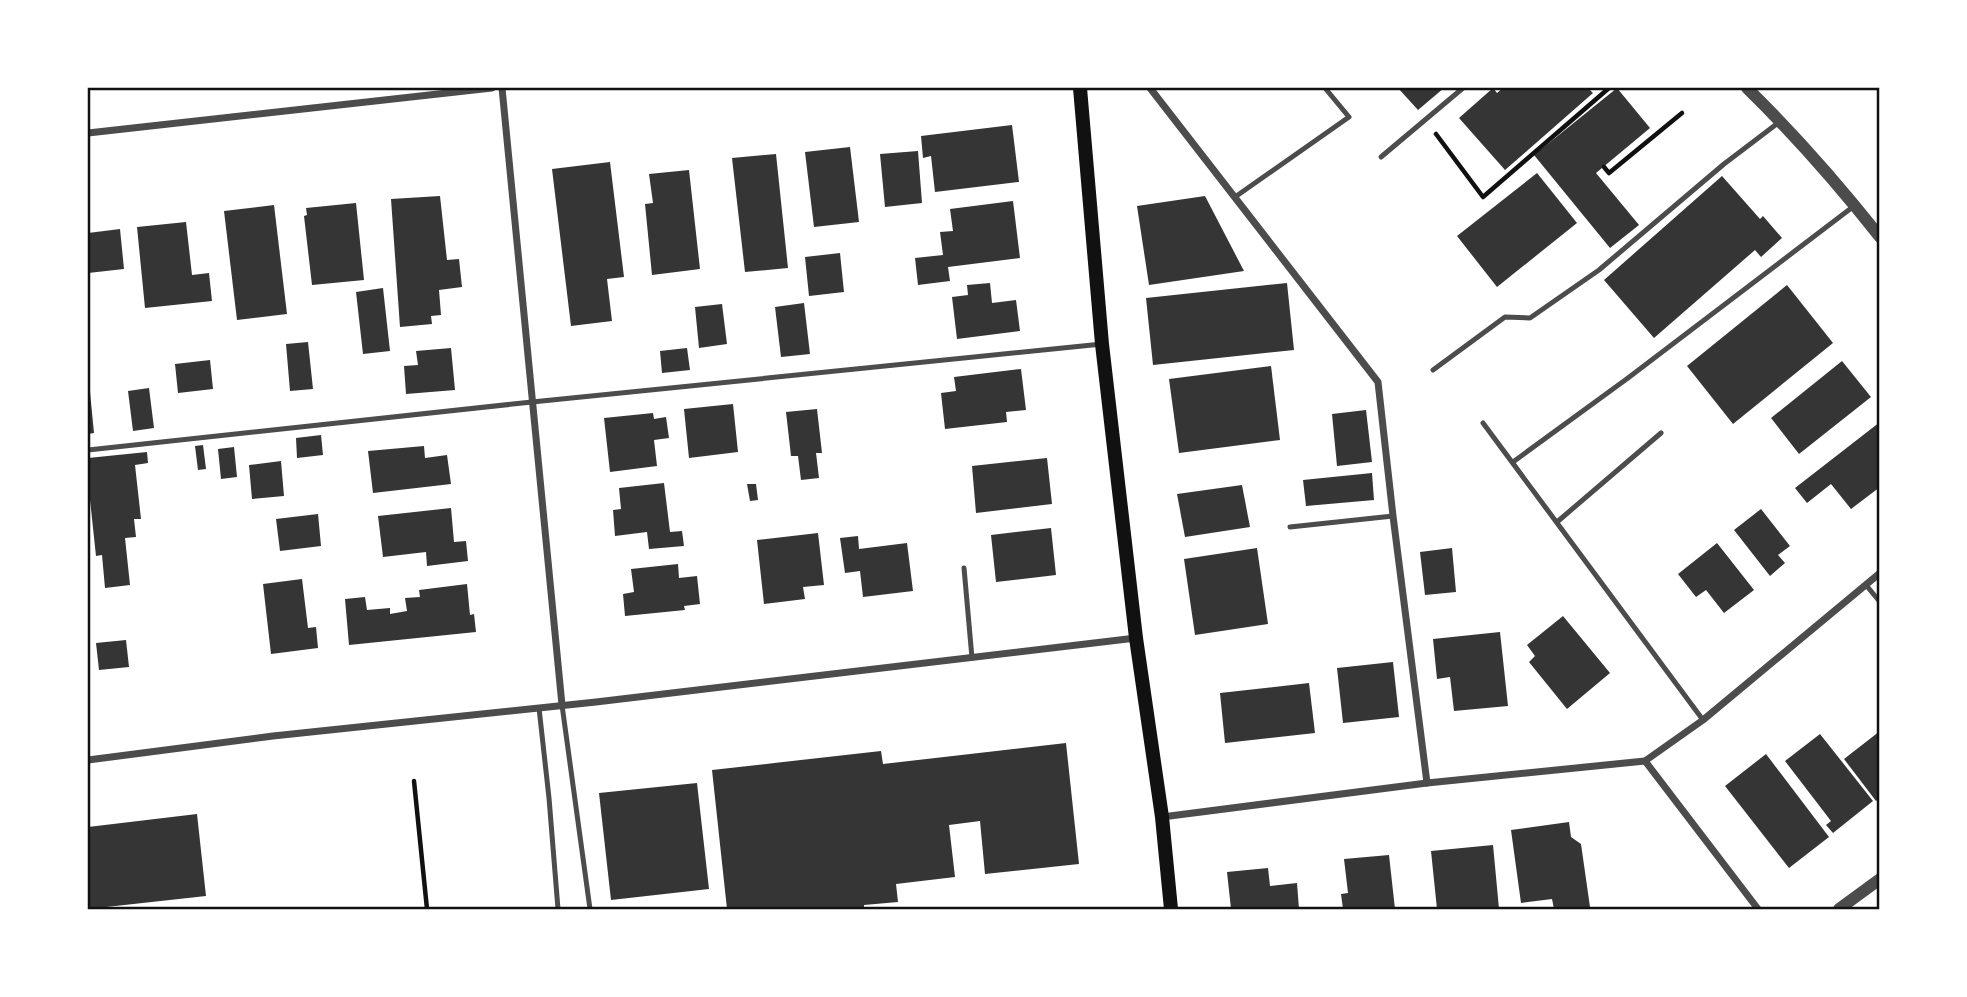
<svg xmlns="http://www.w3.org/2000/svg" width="1967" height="997" font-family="'DejaVu Sans',sans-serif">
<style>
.building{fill:#353535}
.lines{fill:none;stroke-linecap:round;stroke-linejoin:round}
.path{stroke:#111;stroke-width:4.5}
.service{stroke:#4c4c4c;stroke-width:5}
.minor{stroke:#4c4c4c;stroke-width:7}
.tertiary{stroke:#4c4c4c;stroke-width:12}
.secondary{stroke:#111;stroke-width:14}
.neatline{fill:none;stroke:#111;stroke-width:2.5}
</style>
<rect width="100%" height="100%" fill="#fff"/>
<g class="building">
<polygon points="1398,88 1444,88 1418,110"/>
<polygon points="1493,88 1497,93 1503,88 1588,88 1593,93 1505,170 1459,118"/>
<polygon points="1617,88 1650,128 1596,173 1639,225 1610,248 1534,155"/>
<polygon points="1012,125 1019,182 935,192 931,156 923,158 921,136"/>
<polygon points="850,147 859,222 814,227 805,152"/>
<polygon points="918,151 922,203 885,207 880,154"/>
<polygon points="776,154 788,268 745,272 732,158"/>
<polygon points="610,162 624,277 607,279 612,321 571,326 552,169"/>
<polygon points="689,170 700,269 652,275 645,204 653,203 649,174"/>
<polygon points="1537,173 1577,223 1497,287 1457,236"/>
<polygon points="1722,176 1760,219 1763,216 1782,238 1761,257 1755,250 1654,338 1604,280"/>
<polygon points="440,196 447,260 459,259 462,287 439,290 441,315 431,316 432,324 400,327 391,199"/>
<polygon points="1205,196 1244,271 1149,285 1137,206"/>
<polygon points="1013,201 1020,258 948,267 950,281 918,285 915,258 943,255 940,232 953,231 950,209"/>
<polygon points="356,203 364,280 312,285 304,216 307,215 306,208"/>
<polygon points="274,205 287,314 237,320 224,211"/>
<polygon points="186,222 192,275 209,273 212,301 145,308 137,227"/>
<polygon points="120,229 124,269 88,273 88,233"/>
<polygon points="840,253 844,292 809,296 805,257"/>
<polygon points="990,283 992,303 1016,300 1020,331 957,339 952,297 968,295 967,285"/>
<polygon points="1287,283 1294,350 1153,365 1146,298"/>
<polygon points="1787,285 1833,343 1733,424 1687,366"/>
<polygon points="383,288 390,351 363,354 356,292"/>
<polygon points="804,303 810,354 781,357 775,307"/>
<polygon points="722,304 727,344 699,348 695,307"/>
<polygon points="308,342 313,389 290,391 286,344"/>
<polygon points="451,348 455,390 406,394 404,366 418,365 416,351"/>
<polygon points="687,348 690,370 662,373 660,351"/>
<polygon points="210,360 213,389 178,393 175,364"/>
<polygon points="1842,361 1871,397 1799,454 1771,418"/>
<polygon points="1271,366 1280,440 1179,453 1169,379"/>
<polygon points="1021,369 1026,410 1006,412 1007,422 945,429 941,393 956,391 954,377"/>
<polygon points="149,388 154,428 133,431 128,391"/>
<polygon points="88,392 90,392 94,433 88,434"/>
<polygon points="733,404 738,452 689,458 684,409"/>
<polygon points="817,409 822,453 816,453 819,478 801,480 798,456 791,456 786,412"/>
<polygon points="1366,410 1372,462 1337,466 1332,414"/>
<polygon points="653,413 654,419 666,417 669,438 654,440 657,466 610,472 604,418"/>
<polygon points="1880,422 1880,487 1851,509 1831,484 1807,503 1795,488"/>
<polygon points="321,435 323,455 297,458 296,438"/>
<polygon points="203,445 206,469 198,470 195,446"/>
<polygon points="424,446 425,458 447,455 451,484 373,493 368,451"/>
<polygon points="234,447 237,477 221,479 218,449"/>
<polygon points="147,452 148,463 135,465 141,519 134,519 136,537 125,538 130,585 105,588 102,555 96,556 88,481 88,458"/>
<polygon points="1047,458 1052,504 976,513 972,466"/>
<polygon points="281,461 284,496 252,499 249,465"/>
<polygon points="1372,473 1374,500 1306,506 1303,480"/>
<polygon points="664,483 670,532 682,531 684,546 649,549 647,532 615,536 613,510 621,509 619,488"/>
<polygon points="747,484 756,484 758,500 750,501"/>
<polygon points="1242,485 1250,527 1185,537 1177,494"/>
<polygon points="451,508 454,542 466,541 468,561 427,566 426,552 383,557 378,516"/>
<polygon points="1761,509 1790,546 1778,555 1785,563 1770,576 1734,530"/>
<polygon points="318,514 321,546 280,551 276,519"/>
<polygon points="1051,528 1056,575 996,582 991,535"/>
<polygon points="818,533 824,585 803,587 805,599 764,604 757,540"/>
<polygon points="858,536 859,549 907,543 913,591 863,597 860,571 845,573 840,538"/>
<polygon points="1717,543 1754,590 1724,613 1706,590 1696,597 1678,574"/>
<polygon points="1257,548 1268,624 1195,635 1184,559"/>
<polygon points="1452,548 1456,592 1425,595 1420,552"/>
<polygon points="678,564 679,578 697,576 700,604 684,606 685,610 625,616 623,594 634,592 631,569"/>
<polygon points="302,579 308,628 316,627 318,648 271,654 263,584"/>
<polygon points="467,584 470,615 474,614 476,632 349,645 345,599 365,597 367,610 390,608 390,614 407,611 405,598 420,597 419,590"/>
<polygon points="1563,616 1610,673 1567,709 1529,662 1535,656 1527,645"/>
<polygon points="1500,632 1508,706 1454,711 1450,677 1437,679 1433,639"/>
<polygon points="126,640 129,667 99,670 96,643"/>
<polygon points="1393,662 1399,717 1343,723 1337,668"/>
<polygon points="1309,683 1315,733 1225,743 1220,693"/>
<polygon points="1880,731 1880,798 1876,801 1844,759"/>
<polygon points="1820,734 1873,801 1833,833 1826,825 1831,821 1785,761"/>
<polygon points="1066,743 1079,864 985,874 980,821 949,825 955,877 896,884 898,902 864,905 864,909 727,909 712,770 881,751 883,764"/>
<polygon points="1766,754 1829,837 1789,868 1725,786"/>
<polygon points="697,783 709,889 611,900 599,793"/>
<polygon points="197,814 206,896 88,909 88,827"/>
<polygon points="1569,822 1571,837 1581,844 1590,907 1554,909 1552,899 1521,903 1511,830"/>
<polygon points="1493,845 1499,909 1437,909 1431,851"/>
<polygon points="1389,855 1395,909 1343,909 1341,894 1348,893 1344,859"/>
<polygon points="1268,868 1270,886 1297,883 1299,909 1231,909 1227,872"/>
</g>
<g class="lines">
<g class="path">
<polyline points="1436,134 1483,197 1609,88"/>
<polyline points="1604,167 1609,173 1682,113"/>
<polyline points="414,781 427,909"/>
</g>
<g class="service">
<polyline points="1381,157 1463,88"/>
<polyline points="1235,197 1349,117 1325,88"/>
<polyline points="1433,370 1505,317 1530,318 1599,270 1724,164 1778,123"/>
<polyline points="1483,423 1703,720"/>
<polyline points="88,450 532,402 1102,344"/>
<polyline points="1513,462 1628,378 1854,206"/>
<polyline points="1557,522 1661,433"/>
<polyline points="1290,527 1393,516"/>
<polyline points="964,568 972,658"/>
<polyline points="1866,585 1880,602"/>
<polyline points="562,705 590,909"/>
<polyline points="539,708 549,798 558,909"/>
</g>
<g class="minor">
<polyline points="502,88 562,705"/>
<polyline points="1150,88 1378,382 1393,516 1427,783"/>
<polyline points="88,133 492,88"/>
<polyline points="88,760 273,736 596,702 1136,638"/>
<polyline points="1645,761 1758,909"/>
<polyline points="1162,817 1427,783 1645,761 1703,720 1880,573"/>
</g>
<g class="tertiary">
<path d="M1747,88C1794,134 1838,184 1880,237"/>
<polyline points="1839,909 1880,879"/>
</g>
<polyline class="secondary" points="1080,88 1102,344 1136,638 1162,817 1171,909"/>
</g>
<rect width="1967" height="997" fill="none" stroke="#ffffff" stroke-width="178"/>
<rect x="89" y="89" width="1789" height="819" class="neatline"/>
</svg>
